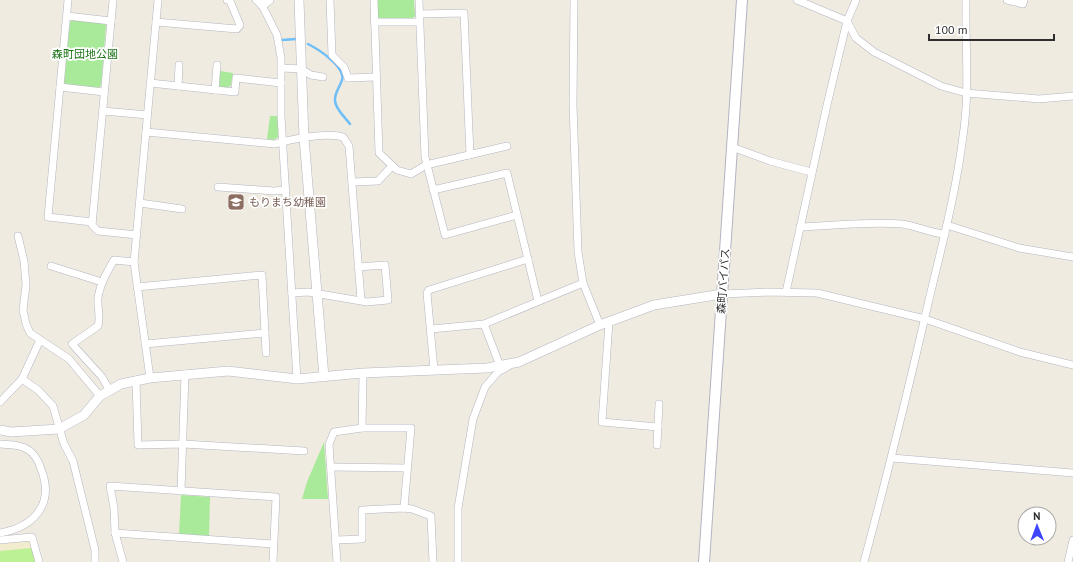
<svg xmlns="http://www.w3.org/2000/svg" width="1073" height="562" font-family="'PT Sans','Noto Sans JP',sans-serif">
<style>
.education{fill:#f2eccf}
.green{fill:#a9e99a}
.pitch{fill:#bcf195}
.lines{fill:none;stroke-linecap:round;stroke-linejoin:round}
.stream{stroke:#6ebef7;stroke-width:2.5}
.minor-casing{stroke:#b4b4c2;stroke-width:8}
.tertiary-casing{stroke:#b4b4c2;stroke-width:10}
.secondary-casing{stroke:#b4b4c2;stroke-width:12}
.minor{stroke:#fff;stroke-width:7}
.tertiary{stroke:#fff;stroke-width:9}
.secondary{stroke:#fff;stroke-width:10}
.labels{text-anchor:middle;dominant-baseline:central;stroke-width:3.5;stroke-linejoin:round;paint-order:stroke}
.park-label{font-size:11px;fill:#1c7316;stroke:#fff}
.education-label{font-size:11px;fill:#785e54;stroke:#fff;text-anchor:start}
.street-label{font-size:11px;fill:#2e2e2e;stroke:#fff}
</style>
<rect width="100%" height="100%" fill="#f0ebe0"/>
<polygon class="education" points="32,537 39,562 0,562 0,540"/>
<g class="green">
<polygon points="377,0 414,0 415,16 412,19 381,19 378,17"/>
<polygon points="73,19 104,23 106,26 101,86 97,88 67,85 64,82 70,22"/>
<polygon points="220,71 233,73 231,85 229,87 220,87 219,84"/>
<polygon points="270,116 278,116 278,137 274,140 267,139"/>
<polygon points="324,442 328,499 302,499 307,482"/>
<polygon points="181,495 210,497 209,537 179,535"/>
</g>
<polygon class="pitch" points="31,548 36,562 0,562 0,551"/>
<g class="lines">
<g class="stream">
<polyline points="282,40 296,39"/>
<path d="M308,44C318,49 346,67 342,80C340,87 334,93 335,101C336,110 345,117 350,124"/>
</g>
<g class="minor-casing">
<g id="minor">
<polyline points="68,0 48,217 92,222"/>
<polyline points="113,0 92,225 98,231 137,235"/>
<polyline points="256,0 262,5 277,35 281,58 281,116 297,379"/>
<polyline points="330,0 332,55 344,67 348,78 376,77"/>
<polyline points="374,0 379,153 397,170 411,174 426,165 507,146"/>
<polyline points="419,0 425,157 445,235 517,215"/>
<polyline points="574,0 573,105 578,252 583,283 600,325"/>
<polyline points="797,0 847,21 856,38 874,52 941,86 966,93 1039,99 1073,96"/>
<polyline points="1007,0 1023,4 1024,0"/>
<polyline points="419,14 464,13 470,155"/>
<polyline points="67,16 111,21"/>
<polyline points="156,22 237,29 240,25 230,1 227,0"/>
<polyline points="374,22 419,22"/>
<polyline points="282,68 301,69 311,75 323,77"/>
<polyline points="150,83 235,92 236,78 281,83"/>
<polyline points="178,86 179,65"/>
<polyline points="60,87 104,92"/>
<polyline points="215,90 217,65"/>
<polyline points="103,111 148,115"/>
<path d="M146,132L275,144C291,139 327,132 343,137L349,146L361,300"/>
<polyline points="732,147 770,161 811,172"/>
<polyline points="352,182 378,181 392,166"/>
<polyline points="218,187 274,191 286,190"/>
<polyline points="433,190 507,173 538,301"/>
<polyline points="140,203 182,209"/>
<polyline points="947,225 1019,248 1073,257"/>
<path d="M800,227C834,226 869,221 902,224C917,226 930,233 945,234"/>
<polyline points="18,236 24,261 26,285 23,310 26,324 30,333 69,359 100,396"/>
<polyline points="51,266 102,282"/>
<polyline points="137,287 262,275 266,353"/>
<polyline points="786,292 827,105 847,21 856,0"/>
<polyline points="292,293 308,292 367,302 388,300 385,265 358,267"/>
<polyline points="722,294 767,292 817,293 925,319 1020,352 1073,365"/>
<polyline points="609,322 602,422 658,427"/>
<polyline points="484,324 500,366"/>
<polyline points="431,329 484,324 583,283"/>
<polyline points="145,344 265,333"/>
<polyline points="434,370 427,293 429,290 528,259"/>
<polyline points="150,378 134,262 158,0"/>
<polyline points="22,379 38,390 53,406 64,444 73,461 95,550 95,562"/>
<polyline points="136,380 138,445 183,444 304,451"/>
<path d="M110,391L102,377L72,344L98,326C101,315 97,308 98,298C100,284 107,272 114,260L134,262"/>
<polyline points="0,402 22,379 40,340"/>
<polyline points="362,428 363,373"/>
<path d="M0,444C9,445 19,444 27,449C34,453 39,462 41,469C55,504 34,527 0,533"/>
<polyline points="657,445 659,404"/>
<polyline points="892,458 1073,473"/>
<polyline points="331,467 407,468"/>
<polyline points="181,491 185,374"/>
<polyline points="115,533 273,544"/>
<polyline points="0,540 32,537 39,562"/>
<polyline points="337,540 362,539 362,510 404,508 412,509 431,516 433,562"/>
<polyline points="123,562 115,533 114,508 110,486 276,497 273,562"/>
<polyline points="337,562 329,444 334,432 362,428 411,428 404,508"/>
<polyline points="458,562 458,508 473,419 485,387 498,372 509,366"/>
<path d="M864,562C887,476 908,391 928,304C941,249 956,193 963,136C970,91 965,45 966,0"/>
<polyline points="1068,562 1073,540"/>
</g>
</g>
<g class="tertiary-casing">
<g id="tertiary">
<polyline points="299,0 304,138 324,377"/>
<polyline points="262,5 269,0"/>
<polyline points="0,430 11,432 59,429 84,415 100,396 121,384 150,378 228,371 297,379 363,373 487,368 519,362 600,325 654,305 722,294"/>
</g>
</g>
<g class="secondary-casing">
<polyline id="secondary" points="704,562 742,0"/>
</g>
<use href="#minor" class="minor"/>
<use href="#tertiary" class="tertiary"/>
<use href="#secondary" class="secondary"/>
</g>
<defs>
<g id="school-square" transform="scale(0.9)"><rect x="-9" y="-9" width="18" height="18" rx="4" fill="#8d6e63" stroke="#fff"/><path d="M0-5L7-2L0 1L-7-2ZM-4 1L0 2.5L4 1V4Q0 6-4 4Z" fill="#fff"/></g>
</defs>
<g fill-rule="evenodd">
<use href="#school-square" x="236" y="202"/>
</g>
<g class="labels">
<g class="park-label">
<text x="85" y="54">森町団地公園</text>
</g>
<g class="education-label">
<text x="249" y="202">もりまち幼稚園</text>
</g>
<g class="street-label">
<text transform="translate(723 281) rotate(-86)">森町バイパス</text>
</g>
</g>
<g transform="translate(1037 526) rotate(359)"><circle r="19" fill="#ffffff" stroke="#ababab"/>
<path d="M0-3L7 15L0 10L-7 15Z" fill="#3e45ff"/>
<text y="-6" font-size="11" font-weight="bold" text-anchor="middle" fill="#2e2e2e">N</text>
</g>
<path d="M929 34v6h125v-6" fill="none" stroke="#2e2e2e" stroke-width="2"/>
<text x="935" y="34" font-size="12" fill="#2e2e2e" stroke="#ffffff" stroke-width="3" paint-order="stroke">100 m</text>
</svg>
